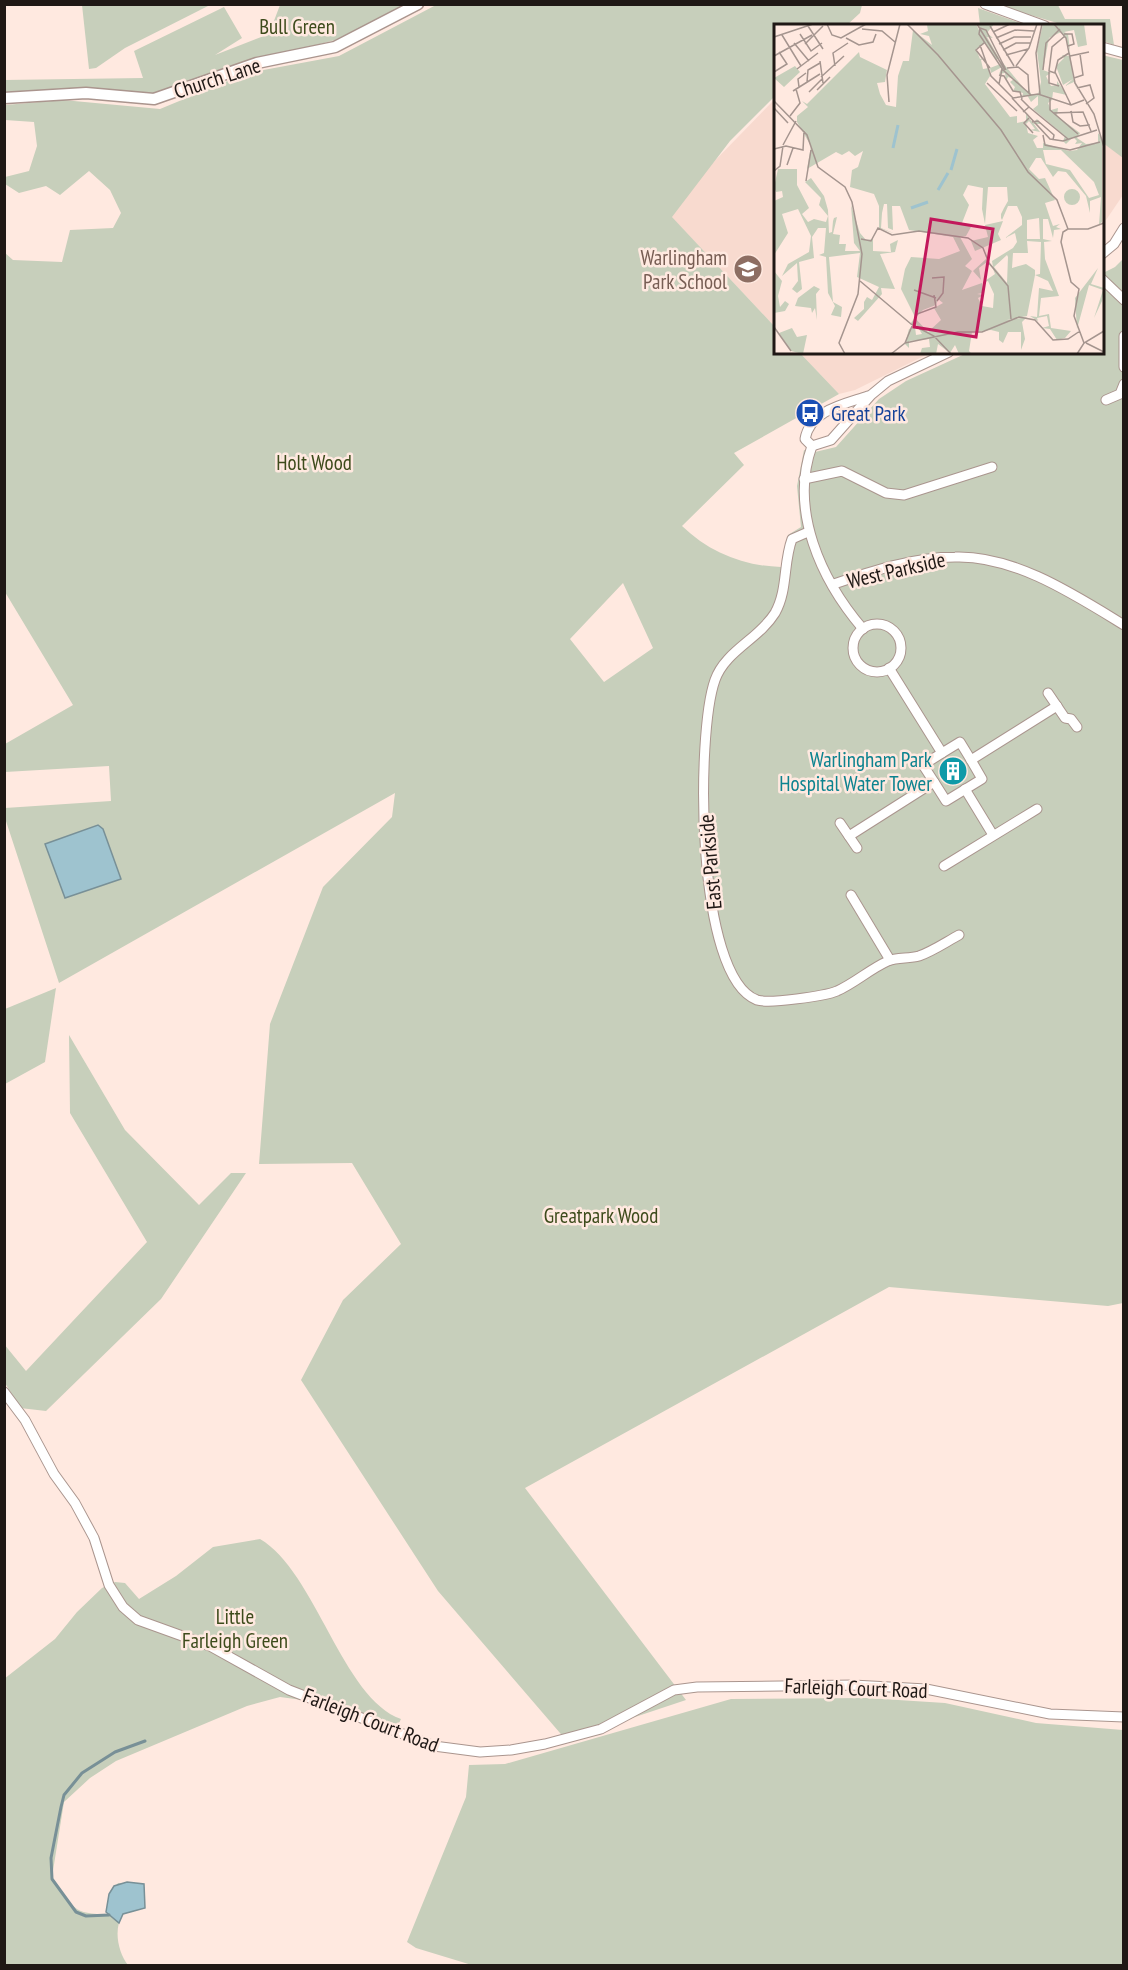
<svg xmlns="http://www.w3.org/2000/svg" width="1128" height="1970" font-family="'PT Sans Narrow',sans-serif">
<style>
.built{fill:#f8dacf}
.green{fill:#c7cfbb;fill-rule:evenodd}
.water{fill:#9ec3cf;stroke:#789097;stroke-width:1.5}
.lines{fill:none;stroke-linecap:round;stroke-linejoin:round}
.stream{stroke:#789097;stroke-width:3}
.minor-casing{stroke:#aa958e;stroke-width:11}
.tertiary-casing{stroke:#aa958e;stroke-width:13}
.minor{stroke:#fff;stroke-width:9}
.tertiary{stroke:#fff;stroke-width:10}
.labels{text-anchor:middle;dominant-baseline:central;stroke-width:5;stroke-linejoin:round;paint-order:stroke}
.park-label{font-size:21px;fill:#3d4b1b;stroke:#ffe9e0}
.street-label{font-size:21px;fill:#1f1815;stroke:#ffe9e0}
.education-label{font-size:21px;fill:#785e54;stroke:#ffe9e0;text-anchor:end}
.transit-label{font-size:21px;fill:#164399;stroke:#ffe9e0;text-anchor:start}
.culture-label{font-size:21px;fill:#0d838f;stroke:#ffe9e0;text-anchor:end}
.inset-river{fill:none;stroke:#9ec3cf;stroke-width:3}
.inset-road{fill:none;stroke:#a5958f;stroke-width:1.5}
.view{fill:#c2185b;fill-opacity:0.15;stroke:#c2185b;stroke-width:3}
.inset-edge{fill:none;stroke:#1f1815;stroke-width:3}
</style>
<rect width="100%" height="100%" fill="#ffe9e0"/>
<g class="built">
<polygon points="775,99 775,327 666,211"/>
<polygon points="1102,123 1124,139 1123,195 1106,220 1102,220"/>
<polygon points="800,353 930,353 855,390 839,394"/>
</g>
<g class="green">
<polygon points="82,5 82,4 210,5 125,48 96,68 89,69"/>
<polygon points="280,5 408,5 335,40 223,70 154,94 88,89 5,93 4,80 143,78 134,51 224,7 242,38 215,55 269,34"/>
<path d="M436,5H862L860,13L847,25L776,26L775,96L730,141L672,217L775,327L776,352L800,353L839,394L734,453L744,465L682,526C709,552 743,566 781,567L788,535L801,527L797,486L804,450L815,452L836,447L879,399L906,381L967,353L1102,352L1103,273L1115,267L1123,259V1303L1108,1306L889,1287L525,1488L686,1700L566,1740L438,1591L301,1380L343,1300L401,1244L352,1163L259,1164L270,1024L323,887L392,817L395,793L59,983L5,818V808L111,801L109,766L5,772V744L73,705L5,592L4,252L13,260L62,262L70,230L113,228L121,213L110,190L89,171L60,195L46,186L19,193L5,184V177L29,171L37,146L34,122L5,120V105L63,100L160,109L247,73L339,56ZM623,583L653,648L604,682L570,639Z"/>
<polygon points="997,5 1058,5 1065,19 1110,19 1114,45 1103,41 1102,26 1064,25"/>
<polygon points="978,8 1026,25 980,25"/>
<polygon points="1102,55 1123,60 1123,158 1103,143"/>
<polygon points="56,988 45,1062 5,1084 5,1009"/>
<polygon points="69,1035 125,1130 199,1205 231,1173 246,1173 161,1299 46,1411 20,1408 5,1383 4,1344 26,1371 147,1242 70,1113"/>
<path d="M260,1539C316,1572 342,1698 401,1719L394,1733L310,1701L280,1697L247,1706L116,1761L90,1778L64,1802L52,1877C72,1904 70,1915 107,1914L109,1894L118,1883L144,1884L145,1908L123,1914C113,1929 118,1952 128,1965H5L4,1679L55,1639L77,1612L102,1588L115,1582L125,1583L139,1599L176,1576L213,1547Z"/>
<polygon points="867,1698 945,1703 1036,1723 1123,1730 1123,1965 475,1966 416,1948 407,1942 466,1797 469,1765 505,1764 731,1699"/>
</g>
<g class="water">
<polygon points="98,825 103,829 121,879 65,898 45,844"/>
<polygon points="127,1882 144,1884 145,1908 123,1914 119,1923 106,1912 109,1894 114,1886"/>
</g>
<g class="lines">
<polyline class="stream" points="109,1915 86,1916 76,1912 52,1879 51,1858 61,1807 64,1795 82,1773 115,1752 145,1741"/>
<g class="minor-casing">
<g id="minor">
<polyline points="985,4 1045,26"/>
<polyline points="1102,47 1124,53"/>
<polyline points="1102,254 1114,244 1124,228"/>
<polyline points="1102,279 1124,300"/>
<polyline points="1124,336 1124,367"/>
<polyline points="1106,400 1120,394 1124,384"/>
<path d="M812,446C789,510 821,580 863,629"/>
<polyline points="812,446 831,440 871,395 888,381 949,352"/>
<path d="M812,446L805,439C810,410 845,404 868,396"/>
<polyline points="804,479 842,471 886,493 904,495 992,467"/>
<path d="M808,532L792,539C783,563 788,590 775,613C759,639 725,651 715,680C696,733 695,977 757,1000C769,1004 825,996 837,991C855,983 870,969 888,961C897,957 909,959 919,956C933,951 946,942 959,935"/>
<path d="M834,584C872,571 914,557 955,557C1014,555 1075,595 1124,625"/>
<circle cx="877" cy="648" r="24"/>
<polyline points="889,668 942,753 960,742 971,760"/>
<polyline points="1048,693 1065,718 1071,719 1077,727"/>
<polyline points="934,782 923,765 942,753"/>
<polyline points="965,789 993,835"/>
<polyline points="840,823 857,848"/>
<polyline points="849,836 934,782 946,801 982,779 971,760 1057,706"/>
<polyline points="944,866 1037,809"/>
<polyline points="851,895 890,960"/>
<polyline points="4,1392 25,1420 54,1474 75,1503 94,1538 109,1585 123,1607 138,1620 210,1646 289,1690 434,1746 480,1752 511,1750 545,1744 601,1729 674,1690 697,1687 853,1685 926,1689 1050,1714 1124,1717"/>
</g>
</g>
<g class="tertiary-casing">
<polyline id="tertiary" points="4,98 86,93 154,99 257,63 335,47 418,4"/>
</g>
<use href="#minor" class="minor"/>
<use href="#tertiary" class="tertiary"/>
</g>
<defs>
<g id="school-disc" transform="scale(1.5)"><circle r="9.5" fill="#8d6e63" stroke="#ffe9e0"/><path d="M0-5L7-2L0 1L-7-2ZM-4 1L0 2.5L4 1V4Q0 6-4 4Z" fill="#fff"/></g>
<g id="bus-disc" transform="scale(1.5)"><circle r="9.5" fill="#1a4fb4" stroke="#ffe9e0"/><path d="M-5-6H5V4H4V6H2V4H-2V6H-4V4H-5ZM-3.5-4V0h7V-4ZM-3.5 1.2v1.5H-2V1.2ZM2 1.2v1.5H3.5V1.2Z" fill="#fff"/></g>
<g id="building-disc" transform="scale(1.5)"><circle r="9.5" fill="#0f9aa8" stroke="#ffe9e0"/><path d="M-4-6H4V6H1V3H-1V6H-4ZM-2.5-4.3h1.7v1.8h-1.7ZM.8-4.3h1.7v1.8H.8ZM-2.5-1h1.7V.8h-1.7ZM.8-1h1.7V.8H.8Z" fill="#fff"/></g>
</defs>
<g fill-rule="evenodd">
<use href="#school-disc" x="748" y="269"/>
<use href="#bus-disc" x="810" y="413"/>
<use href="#building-disc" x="953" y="771"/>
</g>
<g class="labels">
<g class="park-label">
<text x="297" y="26">Bull Green</text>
<text x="314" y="462">Holt Wood</text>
<text x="601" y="1215">Greatpark Wood</text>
<text x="235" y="1616">Little<tspan x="235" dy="24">Farleigh Green</tspan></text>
</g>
<g class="street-label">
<text transform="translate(217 78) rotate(-18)">Church Lane</text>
<text transform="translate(896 570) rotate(-13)">West Parkside</text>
<text transform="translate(710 862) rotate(-95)">East Parkside</text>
<text transform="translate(856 1688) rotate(2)">Farleigh Court Road</text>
<text transform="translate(371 1720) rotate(21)">Farleigh Court Road</text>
</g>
<g class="education-label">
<text x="727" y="257">Warlingham<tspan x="727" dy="24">Park School</tspan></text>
</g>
<g class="transit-label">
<text x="831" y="413">Great Park</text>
</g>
<g class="culture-label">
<text x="932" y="759">Warlingham Park<tspan x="932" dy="24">Hospital Water Tower</tspan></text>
</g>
</g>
<g transform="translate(774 24)">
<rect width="330" height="330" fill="#ffe9e0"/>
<path d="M147,0H202L205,6V0H220L213,9L219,14L213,13L225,34L222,36L212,19L202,25L206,35L212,33L207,36L209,45L215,44L216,52L211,60L236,93L243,92V99L252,97V90L259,99L263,95L267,100H260L266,108L256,106L261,105L255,97L252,100L254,109L264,112L259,116L263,124H269V119L295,127L303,126L308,119L301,120L303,117L299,113L292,120L289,117L291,112L259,85L264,81V72L257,78L253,71L248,74L249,69L239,67L241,63L236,58L240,55L234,53L232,57L231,49L225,50L228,43L217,49L216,44L229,39L253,68L255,65L257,70H264L267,58L263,27L269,0H310L313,21L304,23L300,6L290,8L294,10L296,27L291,12L277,24L290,12L287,8L275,14L269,46L277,49L272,52L277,62L283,61V57L293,71L279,68L278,76L304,80L278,76L274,79L277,86L284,84L283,92L306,109L303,114L312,120L324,119V109L328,114V198L325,201L327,173L316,177V189L312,172L292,148L284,147L279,153L267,134H262L255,145L265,155L271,154L281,176L271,179L276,194L279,202L286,200L282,203L287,205L280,206L279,214L274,195H269V215L278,217L270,218L271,235L285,272L267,274L265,292L275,290L277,304L297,307L291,314L283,316L276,305L268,304L275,302L273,292L263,294L264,297L256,292L263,293L265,264L279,267L274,257L261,251L253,292L233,296L253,293L248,298L251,315L247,326V308H234L229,319L225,316V308L217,306L198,308L195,327L198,330H185L181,321L176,329L164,320L162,330H146L148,324L156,323L155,315L135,317V324L131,320L135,305L141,303L142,311L148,310L142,300L137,299L131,296L137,299L141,293L127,265L131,245L137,233L165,235L186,227L179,213L135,206L126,182H118L119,206L114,204L113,180H110L108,189L107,204L122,210L105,204V182L100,170L76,163L78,146L84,143L89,127L81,132L75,127L68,131L62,128L33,145L37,122L23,98V92L34,83L28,77L33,80L85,28L86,33L113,46L111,58L103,59L106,70L112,81L122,83L124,52L129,37H135L139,6L158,21L155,12L146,10L154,7L153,1ZM269,126H287L320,158L325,171L315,174L296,146L272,140ZM194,161L209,164L208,185L211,200L214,163H233L234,177L230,184L227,190V194L228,196L234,182H243L248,193V201L231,214L241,209L243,218L239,224L218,237L219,243L212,235L199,247L207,256L205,244L213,238L219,245L221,250L208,259L214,257L220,270L219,284L208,282L204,274L210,271L203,270L209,269L208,259L188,266L198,247L191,242L198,235L186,213L192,212L197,203L188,199L195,181L189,171ZM265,194L266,215H253V196ZM253,217L267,218L266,250L261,251V246L252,240L238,244L239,229H254ZM233,231L234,233L233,259L220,243ZM164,275L169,279L160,284L167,296L154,308L141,294L149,286L162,281ZM296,28L299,53L304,68L300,58L291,62L299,55L289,61L282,42L290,34L288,31L295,32ZM21,42L26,48L10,63L0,54ZM4,145H23V161L35,184L28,190L34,198L40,195L52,198L54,192L45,181L47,174L31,158L37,154L50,172L54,186L55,209L58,208L59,197L60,194L63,193L59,210L66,211L65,220H72L71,227H86L80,219L77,181L86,209L92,216L99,215V227L117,228L116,220L124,216L121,228L106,230L121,265L107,264L108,270L84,297L80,294L90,285V278L93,273L98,276L105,263L83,253L86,229L55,233L59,278L68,283L67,293L57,291L61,282L54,269L52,233L45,231L50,229L52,204H44L38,213L40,234L25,238L28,265L23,269L18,265L24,257L23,239L8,252L14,240L35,228L37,212L24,185L8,190L14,209L0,231V177L9,173L8,167L2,168L0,163ZM290 173a8 8 0 1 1 16 0a8 8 0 1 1-16 0ZM229,197L224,210L227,216L201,227L197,217L214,213L211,201ZM324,244L317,260L330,264L328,277L320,294L329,266L315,261L303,305L301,274ZM0,247L8,257L4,272L6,283L11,277L15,280L11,287L0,289ZM40,262L46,265L42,270L43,296L41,284L38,289L37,284L21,282L24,274ZM18,304L23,313L33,311L29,330L17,327L5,309Z" fill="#c7cfbb" fill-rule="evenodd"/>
<path class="inset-river" d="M119,124L124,101M177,146L183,125M164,166L174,149M137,184L154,178"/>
<path class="inset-road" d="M53,0L58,11L67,14L92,0M133,0L164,31L227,106L254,148L283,176L294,205M203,0L231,46M280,0L292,14L301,59L320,90L330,123M34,2L49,25M216,2L240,42M88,5L108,7L121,18M219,8L236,0M26,10L37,27L48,19M290,10H298L300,20L294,22M8,11L27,42M0,13L39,0M72,14L85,21L99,18L102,10M222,14L241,6L260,7M211,18L202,26L216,44M20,19L35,37M31,20L49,2M225,20L240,13H257M206,21L217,52L225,60M229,26L242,19H257M295,29L284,36L281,48L297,81M232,31L254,25M0,32L38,11M296,32L315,28M46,37L49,59M61,42L59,29L74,19M242,42L255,24L263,0M233,44L244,43L254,51L255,69M23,45L44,29M228,45L225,60L239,74L264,70L297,81L310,76M232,46L212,6L206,4L205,10L229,46L257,71M269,46L272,19L286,5M0,48L13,40L5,28M275,48V59L285,62M281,49L275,47L278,23L291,12M225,51L230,52L239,67L246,68L248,75M47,53L70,32M300,54L309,51L306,30M33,58L34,46L46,39M213,59L243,87M25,63L24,55L32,49M303,64L316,61L320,74L312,80M43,66L56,53M19,67L46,50M35,68L48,55M266,70L262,29L268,0M238,74L276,115L289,117L323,106M276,74V86L304,110M247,75L255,83L249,88M0,77L33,111L44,143L71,163L78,178L88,230L84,270L65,319L71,330M115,78L113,51L126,0M255,83L294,115M0,84L14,99M297,87L299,98L306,102L316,101M279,89L309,88L317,107M16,92L26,79L22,65M255,94L250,99L259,109M258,98L264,97L280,111L279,116M269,111L271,121L296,126L326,118M9,121L22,97M0,125L12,122L29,126L30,107M13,141L19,124M0,147L6,142L9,122M32,157L37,126M294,205L289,208L287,218L297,258L305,265L300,292L310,319M294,205H314L330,199M87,215L97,217L104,204L118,211L145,207L194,214L209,224L215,239L234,262L237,295M158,254L170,253L169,269L163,277M86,257L137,300M140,266L162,274M137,300L160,312L177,330M0,303L17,327M131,319L184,308H208L245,293L261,296L279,316L294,315L306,307M312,319L330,328M117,330L131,319L143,290L162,283L160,271M303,330L310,319L330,307"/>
<path class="view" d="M157,195L219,205L202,313L140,303Z"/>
<rect width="330" height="330" class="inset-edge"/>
</g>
<rect width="1128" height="1970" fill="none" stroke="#1f1815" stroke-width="12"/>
</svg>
